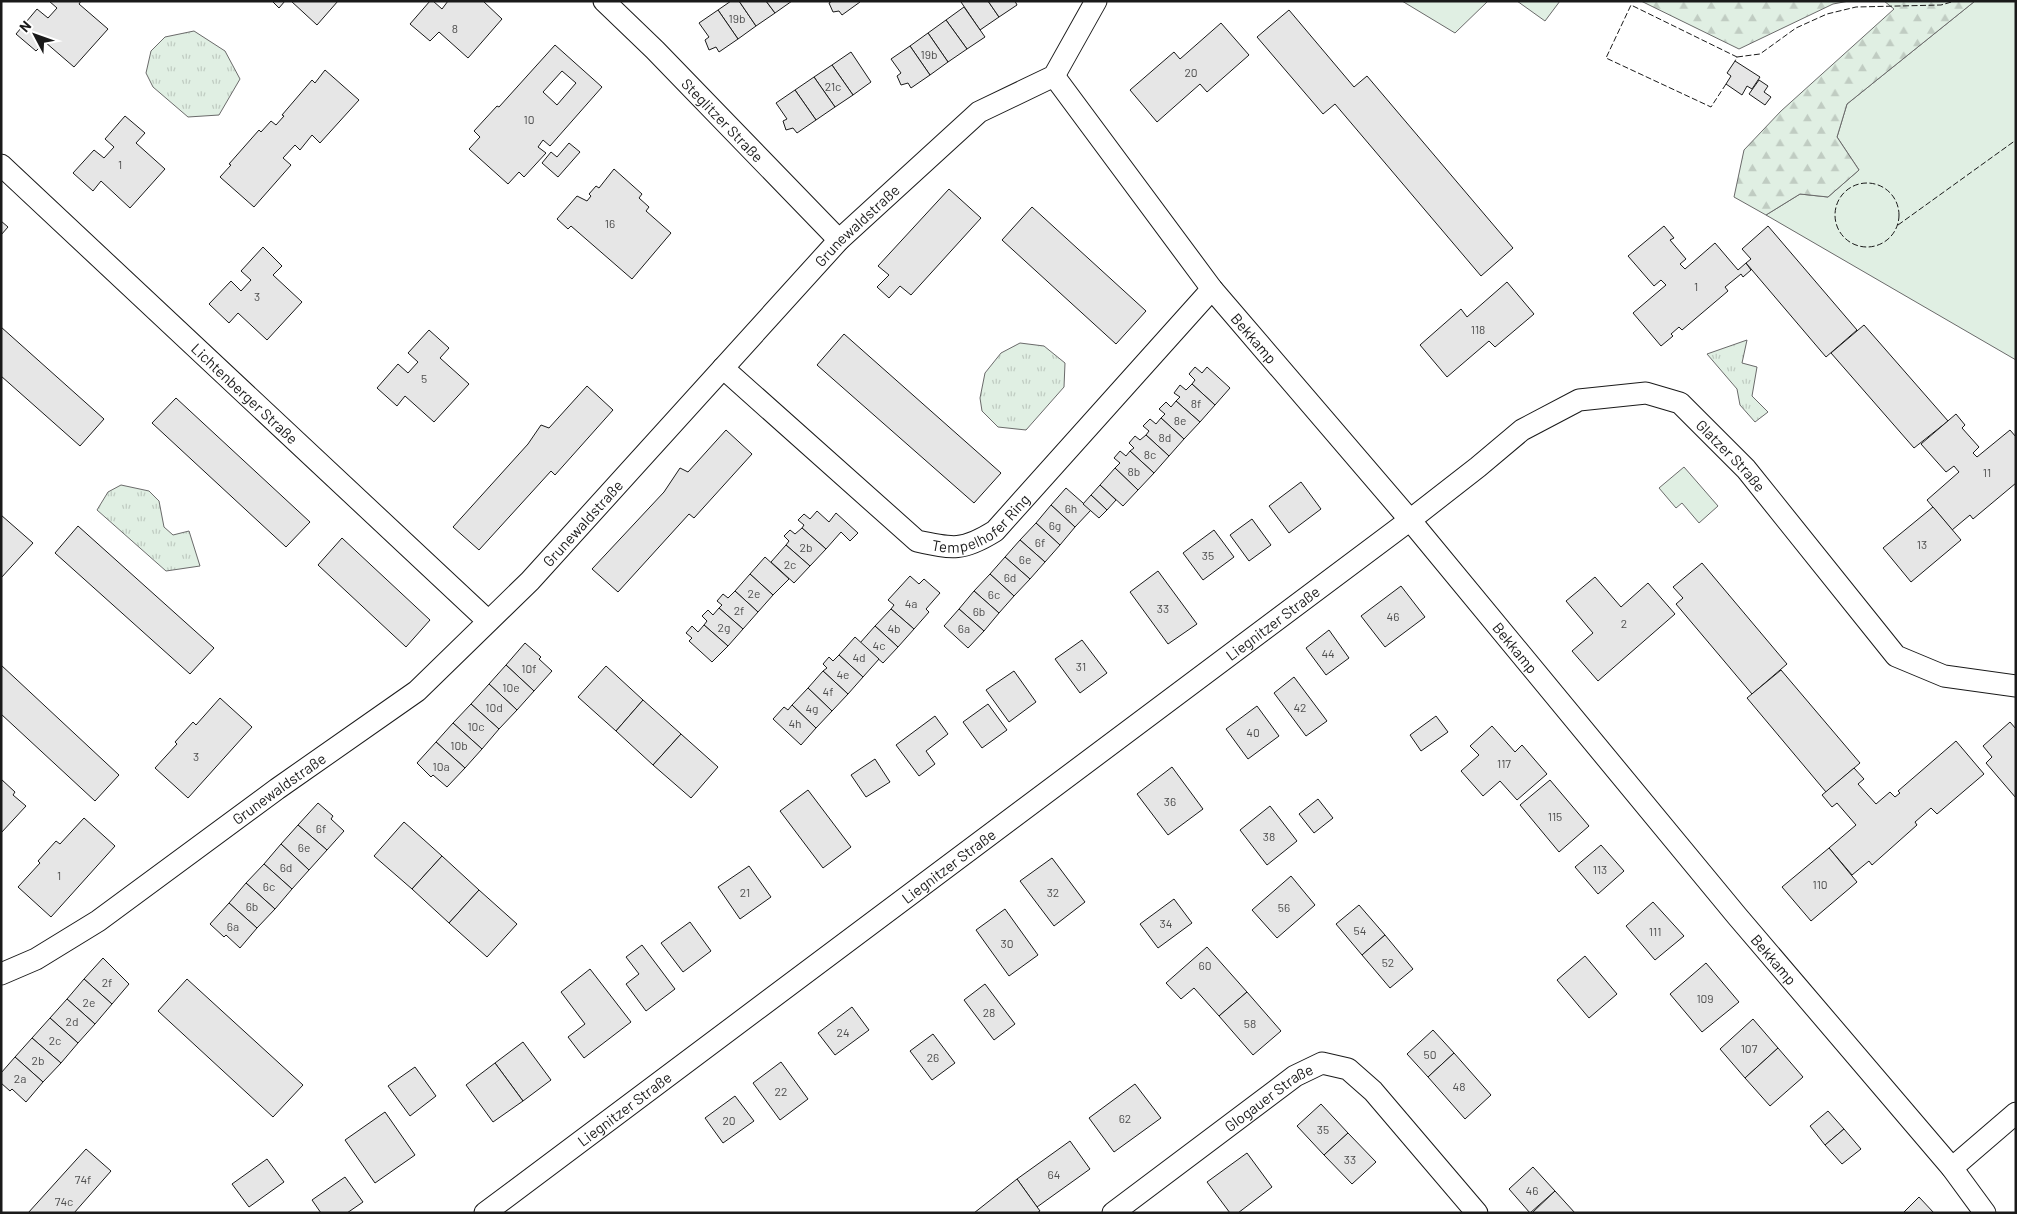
<svg xmlns="http://www.w3.org/2000/svg" width="2017" height="1214" font-family="Barlow,sans-serif">
<style>
.grass{fill:#e0efe3;stroke:#6a6a6a}
.forest{fill:url(#forest-firs);stroke:#6a6a6a}
.park{fill:url(#park-tufts);stroke:#6a6a6a}
.building{fill:#e6e6e6;stroke:#1a1a1a;fill-rule:evenodd}
.lines{fill:none;stroke-linecap:round;stroke-linejoin:round}
.minor-casing{stroke:#1a1a1a;stroke-width:23}
.minor{stroke:#fff;stroke-width:21}
.fence{stroke:#1a1a1a;stroke-width:1;stroke-dasharray:6 2.5;stroke-linecap:butt}
.labels{text-anchor:middle;dominant-baseline:central;stroke-width:4;stroke-linejoin:round;paint-order:stroke}
.number-label{font-size:12px;fill:#4d4d4d}
.street-label{font-size:15px;fill:#1a1a1a;stroke:#fff}
</style>
<defs>
<pattern id="forest-firs" width="22" height="20" patternUnits="userSpaceOnUse" patternTransform="scale(1.25)"><rect width="22" height="20" fill="#e0efe3"/><path d="M5 1l3.5 6h-7zM16 11l3.5 6h-7z" fill="#c0ccc2"/></pattern>
<pattern id="park-tufts" width="24" height="20" patternUnits="userSpaceOnUse" patternTransform="scale(1.25)"><rect width="24" height="20" fill="#e0efe3"/><path d="M3 7l-1-3M5 7V3M7 7l1-3M15 17l-1-3M17 17v-4M19 17l1-3" fill="none" stroke="#c0ccc2"/></pattern>
</defs>
<rect width="100%" height="100%" fill="#fff"/>
<g class="grass">
<polygon points="1402,1 1488,1 1455,33"/>
<polygon points="1517,1 1560,1 1545,21"/>
<polygon points="1975,1 2016,1 2016,360 1766,215 1800,194 1828,197 1859,170 1837,137 1847,104"/>
<polygon points="1684,467 1718,506 1699,523 1682,503 1676,508 1659,488"/>
</g>
<g class="forest">
<polygon points="1641,1 1849,1 1833,4 1739,49"/>
<polygon points="1884,1 1975,1 1847,104 1837,137 1859,170 1828,197 1800,194 1766,215 1734,197 1744,150 1781,111 1894,9"/>
</g>
<g class="park">
<polygon points="194,31 225,51 240,79 219,115 188,117 153,87 146,73 151,51 165,37"/>
<polygon points="1747,340 1742,363 1757,367 1752,396 1768,412 1755,422 1740,405 1737,389 1707,354"/>
<polygon points="1020,343 1044,346 1065,363 1064,387 1026,430 998,427 982,411 980,398 985,373 1001,353"/>
<polygon points="121,485 149,491 159,501 164,527 173,535 189,531 200,566 166,571 97,510 108,492"/>
</g>
<g class="building">
<polygon points="49,1 81,1 79,4 108,29 74,67 45,42 36,51 16,34 37,9 48,18 57,8"/>
<polygon points="272,1 285,1 279,8"/>
<polygon points="291,1 338,1 317,25"/>
<polygon points="430,1 433,1 442,9 448,1 483,1 502,19 468,58 439,32 430,41 410,24"/>
<polygon points="731,1 739,1 756,26 738,39 718,10"/>
<polygon points="739,1 766,1 775,13 756,26"/>
<polygon points="766,1 792,1 775,13"/>
<polygon points="832,1 859,1 860,2 842,15 839,11 833,12 829,3"/>
<polygon points="962,1 988,1 999,17 980,30 961,2"/>
<polygon points="988,1 1015,1 1017,5 999,17"/>
<polygon points="964,7 985,37 967,49 946,20"/>
<polygon points="718,10 738,39 719,52 716,47 709,50 705,40 709,37 699,23"/>
<polygon points="1289,10 1354,87 1367,76 1513,248 1481,276 1335,104 1323,114 1257,37"/>
<polygon points="946,20 967,49 948,62 928,33"/>
<polygon points="1221,23 1249,55 1207,92 1200,84 1157,122 1130,90 1174,52 1180,59"/>
<polygon points="928,33 948,62 930,75 910,46"/>
<path d="M555,45L602,87L550,146L543,140L538,147L546,153L524,177L519,172L508,184L469,149L480,137L474,131L497,106L499,107ZM562,71L576,83L557,105L543,92Z"/>
<polygon points="910,46 930,75 911,88 908,83 901,85 897,76 901,73 891,59"/>
<polygon points="851,52 871,82 853,95 832,65"/>
<polygon points="1735,61 1760,77 1752,89 1747,86 1742,95 1726,84 1731,76 1727,73"/>
<polygon points="832,65 853,95 835,107 814,77"/>
<polygon points="325,70 359,100 320,143 312,135 300,150 295,145 283,158 291,165 254,207 220,177 231,165 229,164 259,130 261,132 271,121 276,125 284,116 282,115 312,80 315,83"/>
<polygon points="814,77 835,107 816,120 795,90"/>
<polygon points="1759,80 1768,86 1764,92 1771,97 1765,105 1749,94"/>
<polygon points="795,90 816,120 797,133 793,128 786,130 783,121 787,119 776,103"/>
<polygon points="125,116 145,133 136,143 165,169 130,208 101,181 93,191 73,173 94,150 104,158 114,147 105,139"/>
<polygon points="569,143 580,152 558,177 542,163 551,152 557,157"/>
<polygon points="614,169 642,194 639,198 649,207 646,211 671,233 632,279 571,226 568,229 557,219 577,196 587,201 591,196 589,194 596,186 599,188"/>
<polygon points="949,189 981,218 911,295 900,286 889,298 877,287 889,275 878,266"/>
<polygon points="1032,207 1146,311 1116,344 1002,240"/>
<polygon points="1,221 8,227 1,235"/>
<polygon points="1664,226 1674,238 1670,240 1686,259 1680,264 1685,269 1715,243 1738,270 1746,263 1751,270 1743,277 1741,274 1725,287 1728,291 1682,330 1679,327 1671,334 1673,336 1661,346 1633,313 1666,285 1661,280 1654,286 1628,256"/>
<polygon points="1768,226 1857,330 1826,357 1746,263 1751,259 1742,249"/>
<polygon points="263,247 282,266 273,275 302,302 267,340 238,313 229,323 209,304 231,281 241,291 251,280 241,271"/>
<polygon points="1507,282 1534,314 1495,347 1489,341 1447,377 1420,345 1461,309 1467,317"/>
<polygon points="1864,325 1948,421 1914,448 1831,353"/>
<polygon points="1,327 104,419 80,446 1,376"/>
<polygon points="429,330 449,348 440,358 469,384 434,422 405,396 397,406 377,388 398,364 408,373 418,362 408,353"/>
<polygon points="844,334 1001,473 974,503 817,365"/>
<polygon points="1195,367 1202,373 1207,367 1230,388 1215,405 1192,384 1195,380 1189,374"/>
<polygon points="1192,384 1215,405 1200,422 1176,401 1180,397 1174,393 1180,385 1186,390"/>
<polygon points="587,386 613,410 555,475 551,471 479,550 453,527 528,444 541,425 549,428"/>
<polygon points="176,398 310,522 286,547 152,423"/>
<polygon points="1176,401 1200,422 1184,439 1161,418 1165,414 1159,409 1166,402 1171,407"/>
<polygon points="1956,414 1965,425 1962,428 1979,447 1973,453 1977,457 2010,430 2016,437 2016,483 1973,519 1970,515 1952,530 1927,500 1959,472 1954,466 1946,472 1921,444"/>
<polygon points="1161,418 1184,439 1169,456 1146,435 1149,431 1143,426 1150,419 1156,424"/>
<polygon points="726,430 752,454 694,518 689,514 618,592 592,569 664,492 680,468 688,472"/>
<polygon points="1146,435 1169,456 1154,473 1130,451 1134,448 1129,443 1135,436 1140,440"/>
<polygon points="1120,451 1126,456 1130,451 1154,473 1138,490 1115,468 1120,463 1114,458"/>
<polygon points="1115,468 1138,490 1123,506 1100,485"/>
<polygon points="1301,482 1321,509 1289,533 1269,506"/>
<polygon points="1100,485 1116,500 1107,510 1091,495"/>
<polygon points="1066,488 1091,510 1075,527 1051,505"/>
<polygon points="1091,495 1107,510 1099,518 1083,504"/>
<polygon points="1051,505 1075,527 1060,545 1036,523"/>
<polygon points="1933,507 1961,540 1911,582 1883,548"/>
<polygon points="817,511 829,522 836,513 858,533 850,541 841,532 826,549 802,528 804,525 798,520 804,514 810,519"/>
<polygon points="1,515 33,543 1,578"/>
<polygon points="1252,519 1271,545 1249,561 1230,535"/>
<polygon points="1036,523 1060,545 1045,562 1020,540"/>
<polygon points="78,526 214,648 190,674 55,553"/>
<polygon points="802,528 826,549 810,566 786,545 789,541 784,536 790,530 795,534"/>
<polygon points="1214,530 1234,557 1203,580 1183,553"/>
<polygon points="342,538 430,620 406,647 318,565"/>
<polygon points="1020,540 1045,562 1030,579 1005,557"/>
<polygon points="786,545 810,566 794,583 771,562"/>
<polygon points="765,557 789,579 773,595 750,574"/>
<polygon points="1005,557 1030,579 1014,596 990,574"/>
<polygon points="1702,563 1787,664 1752,694 1676,604 1683,598 1673,587"/>
<polygon points="1158,571 1197,624 1168,644 1130,592"/>
<polygon points="750,574 773,595 758,612 735,591"/>
<polygon points="990,574 1014,596 999,613 974,591"/>
<polygon points="910,576 919,584 924,579 940,593 926,609 929,612 914,629 891,609 894,605 888,600"/>
<polygon points="1595,577 1621,607 1648,583 1675,614 1598,681 1572,651 1593,633 1566,601"/>
<polygon points="1401,586 1425,617 1385,647 1361,616"/>
<polygon points="735,591 758,612 743,629 719,608 722,605 717,601 723,594 728,598"/>
<polygon points="974,591 999,613 984,631 959,609"/>
<polygon points="719,608 743,629 728,646 704,625 707,621 702,616 708,610 713,615"/>
<polygon points="891,609 914,629 898,647 875,626"/>
<polygon points="959,609 984,631 968,648 944,626"/>
<polygon points="704,625 728,646 712,662 689,641 692,638 686,633 692,626 698,632"/>
<polygon points="875,626 898,647 883,663 860,643"/>
<polygon points="1329,630 1349,658 1326,675 1306,648"/>
<polygon points="855,637 879,659 863,677 839,655"/>
<polygon points="1082,640 1107,673 1080,693 1055,659"/>
<polygon points="525,643 541,657 539,659 552,671 534,691 506,665"/>
<polygon points="839,655 863,677 848,694 823,671 827,668 823,664 829,657 833,661"/>
<polygon points="1,665 119,775 95,801 1,714"/>
<polygon points="506,665 534,691 517,710 489,684"/>
<polygon points="606,666 643,700 616,731 578,697"/>
<polygon points="1781,670 1860,763 1826,792 1747,698"/>
<polygon points="823,671 848,694 832,711 808,688"/>
<polygon points="1014,671 1036,702 1009,722 986,690"/>
<polygon points="1294,677 1327,721 1306,736 1274,693"/>
<polygon points="489,684 517,710 499,729 471,704"/>
<polygon points="808,688 832,711 816,728 792,705"/>
<polygon points="220,698 252,727 188,798 155,768 177,744 175,742 193,722 196,725"/>
<polygon points="643,700 681,734 653,765 616,731"/>
<polygon points="471,704 499,729 482,749 453,723"/>
<polygon points="988,704 1007,730 982,748 963,722"/>
<polygon points="792,705 816,728 801,745 773,719 784,707 788,710"/>
<polygon points="1257,706 1279,736 1248,759 1226,729"/>
<polygon points="935,716 948,734 926,751 935,764 919,776 896,745"/>
<polygon points="1436,716 1448,732 1421,751 1410,735"/>
<polygon points="2010,722 2016,729 2016,798 1986,763 1992,757 1983,746"/>
<polygon points="453,723 482,749 465,768 436,742"/>
<polygon points="1492,726 1515,752 1522,745 1547,774 1517,800 1500,781 1483,796 1461,771 1479,755 1470,746"/>
<polygon points="681,734 718,767 691,798 653,765"/>
<polygon points="1956,741 1984,774 1937,814 1931,808 1915,822 1917,825 1872,865 1869,861 1852,875 1829,848 1856,825 1837,803 1832,807 1822,795 1854,768 1864,779 1858,784 1876,804 1890,792 1895,797 1900,793 1898,791"/>
<polygon points="436,742 465,768 447,787 433,775 431,777 417,763"/>
<polygon points="875,759 890,782 866,797 851,775"/>
<polygon points="1172,767 1203,809 1168,835 1137,794"/>
<polygon points="1,779 15,792 13,795 26,806 1,833"/>
<polygon points="1550,780 1589,826 1559,852 1520,805"/>
<polygon points="808,790 851,847 823,868 780,811"/>
<polygon points="1318,799 1333,818 1314,833 1299,814"/>
<polygon points="318,803 333,816 331,819 344,831 327,850 298,825"/>
<polygon points="1270,806 1297,841 1267,865 1240,830"/>
<polygon points="84,818 115,846 51,917 18,887 40,863 38,861 56,841 60,844"/>
<polygon points="404,822 442,856 412,889 374,856"/>
<polygon points="298,825 327,850 309,870 281,844"/>
<polygon points="281,844 309,870 292,889 264,864"/>
<polygon points="1601,845 1624,871 1598,894 1575,867"/>
<polygon points="1829,848 1857,882 1811,921 1782,887"/>
<polygon points="442,856 479,890 449,923 412,889"/>
<polygon points="1052,858 1085,902 1054,926 1020,881"/>
<polygon points="264,864 292,889 275,909 246,883"/>
<polygon points="749,866 771,897 740,919 718,887"/>
<polygon points="1291,876 1315,905 1277,938 1252,910"/>
<polygon points="246,883 275,909 257,928 229,903"/>
<polygon points="479,890 517,924 487,957 449,923"/>
<polygon points="1174,899 1192,923 1158,948 1140,924"/>
<polygon points="1653,902 1684,936 1655,960 1626,926"/>
<polygon points="229,903 257,928 240,948 226,935 224,937 210,924"/>
<polygon points="1359,905 1385,935 1362,955 1336,924"/>
<polygon points="1005,909 1038,955 1009,976 976,930"/>
<polygon points="690,922 711,951 683,972 661,943"/>
<polygon points="1385,935 1413,969 1390,988 1362,955"/>
<polygon points="642,945 675,989 646,1011 626,984 639,974 626,957"/>
<polygon points="1207,947 1247,992 1219,1016 1194,988 1181,999 1166,983"/>
<polygon points="1585,956 1617,994 1589,1018 1557,980"/>
<polygon points="103,958 129,984 112,1004 84,979"/>
<polygon points="1706,963 1739,1002 1702,1032 1670,994"/>
<polygon points="590,969 631,1022 584,1058 568,1037 585,1024 561,992"/>
<polygon points="84,979 112,1004 95,1024 67,999"/>
<polygon points="187,979 303,1085 273,1117 158,1011"/>
<polygon points="985,984 1015,1024 994,1040 964,1000"/>
<polygon points="1247,992 1281,1031 1253,1055 1219,1016"/>
<polygon points="67,999 95,1024 78,1043 50,1018"/>
<polygon points="852,1007 869,1030 835,1055 818,1033"/>
<polygon points="50,1018 78,1043 61,1063 32,1038"/>
<polygon points="1753,1019 1778,1048 1745,1078 1720,1049"/>
<polygon points="1433,1030 1454,1053 1428,1077 1407,1054"/>
<polygon points="933,1034 955,1063 932,1080 910,1051"/>
<polygon points="32,1038 61,1063 43,1082 15,1057"/>
<polygon points="523,1042 551,1080 523,1101 495,1063"/>
<polygon points="1778,1048 1803,1077 1770,1106 1745,1078"/>
<polygon points="1454,1053 1491,1095 1465,1119 1428,1077"/>
<polygon points="15,1057 43,1082 26,1102 12,1089 10,1091 1,1083 1,1073"/>
<polygon points="781,1062 808,1099 780,1120 753,1083"/>
<polygon points="495,1063 523,1101 493,1122 466,1085"/>
<polygon points="415,1067 436,1096 410,1116 388,1086"/>
<polygon points="1135,1084 1161,1118 1114,1152 1089,1118"/>
<polygon points="735,1096 754,1121 723,1143 705,1118"/>
<polygon points="1321,1104 1348,1133 1324,1155 1297,1126"/>
<polygon points="1828,1111 1844,1129 1825,1145 1810,1126"/>
<polygon points="385,1112 415,1155 375,1183 345,1140"/>
<polygon points="1844,1129 1861,1149 1842,1164 1825,1145"/>
<polygon points="1348,1133 1376,1162 1352,1184 1324,1155"/>
<polygon points="1070,1141 1090,1169 1037,1207 1017,1179"/>
<polygon points="86,1149 111,1171 74,1213 28,1213"/>
<polygon points="1247,1153 1272,1187 1238,1213 1230,1213 1207,1182"/>
<polygon points="267,1159 284,1182 249,1207 232,1184"/>
<polygon points="1533,1167 1555,1191 1530,1213 1509,1189"/>
<polygon points="345,1177 363,1202 347,1213 321,1213 312,1200"/>
<polygon points="1017,1179 1040,1211 1037,1213 974,1213"/>
<polygon points="1555,1191 1575,1213 1532,1213"/>
<polygon points="1919,1197 1934,1213 1903,1213"/>
</g>
<g class="lines">
<g class="minor-casing">
<g id="minor">
<path id="s1" d="M604,1L655,50L839,240"/>
<path id="s2" d="M1054,76L1212,289L1410,520L1737,916L1952,1168L1985,1213"/>
<path id="s3" d="M1,165L488,621"/>
<path id="s4" d="M723,368L917,541C953,549 963,551 995,531L1212,289"/>
<path id="s5" d="M1,974L36,959L98,921L277,789L417,691L530,581L839,240L979,112L1054,76L1096,1"/>
<polyline points="1952,1168 2016,1113"/>
<path id="s6" d="M485,1213L1410,520L1478,467L1522,430L1579,400L1646,393L1680,403L1746,469L1896,656L1944,676L2016,686"/>
<path id="s7" d="M1113,1213L1295,1076L1322,1063L1348,1069L1373,1091L1477,1213"/>
</g>
</g>
<use href="#minor" class="minor"/>
<g class="fence">
<polyline points="1737,57 1760,54 1796,28 1827,14 1856,7 1941,5 1955,1"/>
<polyline points="1726,84 1711,107 1606,58 1631,5 1737,57 1735,61"/>
<circle cx="1867" cy="215" r="32"/>
<polyline points="1898,225 2016,140"/>
</g>
</g>
<g class="labels">
<g class="number-label">
<text x="737" y="18">19b</text>
<text x="455" y="28">8</text>
<text x="929" y="54">19b</text>
<text x="1191" y="72">20</text>
<text x="833" y="86">21c</text>
<text x="529" y="119">10</text>
<text x="120" y="164">1</text>
<text x="610" y="223">16</text>
<text x="1696" y="286">1</text>
<text x="257" y="296">3</text>
<text x="1478" y="329">118</text>
<text x="424" y="378">5</text>
<text x="1196" y="403">8f</text>
<text x="1180" y="420">8e</text>
<text x="1165" y="437">8d</text>
<text x="1150" y="454">8c</text>
<text x="1134" y="471">8b</text>
<text x="1987" y="472">11</text>
<text x="1071" y="508">6h</text>
<text x="1055" y="525">6g</text>
<text x="1040" y="542">6f</text>
<text x="1922" y="544">13</text>
<text x="806" y="547">2b</text>
<text x="1208" y="555">35</text>
<text x="1025" y="559">6e</text>
<text x="790" y="564">2c</text>
<text x="1010" y="577">6d</text>
<text x="754" y="593">2e</text>
<text x="994" y="594">6c</text>
<text x="911" y="603">4a</text>
<text x="1163" y="608">33</text>
<text x="739" y="610">2f</text>
<text x="979" y="611">6b</text>
<text x="1393" y="616">46</text>
<text x="1624" y="623">2</text>
<text x="724" y="627">2g</text>
<text x="894" y="628">4b</text>
<text x="964" y="628">6a</text>
<text x="879" y="645">4c</text>
<text x="1328" y="653">44</text>
<text x="859" y="657">4d</text>
<text x="1081" y="666">31</text>
<text x="529" y="668">10f</text>
<text x="843" y="674">4e</text>
<text x="511" y="687">10e</text>
<text x="828" y="691">4f</text>
<text x="494" y="707">10d</text>
<text x="1300" y="707">42</text>
<text x="812" y="708">4g</text>
<text x="795" y="723">4h</text>
<text x="476" y="726">10c</text>
<text x="1253" y="732">40</text>
<text x="459" y="745">10b</text>
<text x="196" y="756">3</text>
<text x="1504" y="763">117</text>
<text x="441" y="766">10a</text>
<text x="1170" y="801">36</text>
<text x="1555" y="816">115</text>
<text x="321" y="828">6f</text>
<text x="1269" y="836">38</text>
<text x="304" y="847">6e</text>
<text x="286" y="867">6d</text>
<text x="1600" y="869">113</text>
<text x="59" y="875">1</text>
<text x="1820" y="884">110</text>
<text x="269" y="886">6c</text>
<text x="745" y="892">21</text>
<text x="1053" y="892">32</text>
<text x="252" y="906">6b</text>
<text x="1284" y="907">56</text>
<text x="1166" y="923">34</text>
<text x="233" y="926">6a</text>
<text x="1360" y="930">54</text>
<text x="1655" y="931">111</text>
<text x="1007" y="943">30</text>
<text x="1388" y="962">52</text>
<text x="1205" y="965">60</text>
<text x="107" y="982">2f</text>
<text x="1705" y="998">109</text>
<text x="89" y="1002">2e</text>
<text x="989" y="1012">28</text>
<text x="72" y="1021">2d</text>
<text x="1250" y="1023">58</text>
<text x="843" y="1032">24</text>
<text x="55" y="1040">2c</text>
<text x="1749" y="1048">107</text>
<text x="1430" y="1054">50</text>
<text x="933" y="1057">26</text>
<text x="38" y="1060">2b</text>
<text x="20" y="1078">2a</text>
<text x="1459" y="1086">48</text>
<text x="781" y="1091">22</text>
<text x="1125" y="1118">62</text>
<text x="729" y="1120">20</text>
<text x="1323" y="1129">35</text>
<text x="1350" y="1159">33</text>
<text x="1054" y="1174">64</text>
<text x="83" y="1179">74f</text>
<text x="1532" y="1190">46</text>
<text x="64" y="1201">74c</text>
</g>
<g class="street-label">
<text stroke="none"><textPath href="#s1" startOffset="168">Steglitzer Straße</textPath></text>
<text stroke="none"><textPath href="#s5" startOffset="1145">Grunewaldstraße</textPath></text>
<text stroke="none"><textPath href="#s2" startOffset="330">Bekkamp</textPath></text>
<text stroke="none"><textPath href="#s3" startOffset="334">Lichtenberger Straße</textPath></text>
<text stroke="none"><textPath href="#s6" startOffset="1540">Glatzer Straße</textPath></text>
<text stroke="none"><textPath href="#s4" startOffset="332">Tempelhofer Ring</textPath></text>
<text stroke="none"><textPath href="#s5" startOffset="740">Grunewaldstraße</textPath></text>
<text stroke="none"><textPath href="#s6" startOffset="984">Liegnitzer Straße</textPath></text>
<text stroke="none"><textPath href="#s2" startOffset="735">Bekkamp</textPath></text>
<text stroke="none"><textPath href="#s5" startOffset="335">Grunewaldstraße</textPath></text>
<text stroke="none"><textPath href="#s6" startOffset="579">Liegnitzer Straße</textPath></text>
<text stroke="none"><textPath href="#s2" startOffset="1140">Bekkamp</textPath></text>
<text stroke="none"><textPath href="#s7" startOffset="194">Glogauer Straße</textPath></text>
<text stroke="none"><textPath href="#s6" startOffset="174">Liegnitzer Straße</textPath></text>
</g>
</g>
<rect width="2017" height="1214" fill="none" stroke="#1a1a1a" stroke-width="5"/>
<g transform="translate(35 35) rotate(311)" stroke="#ffffff" stroke-width="4" paint-order="stroke">
<path d="M0-4L9 19L0 12L-9 19Z" fill="#1a1a1a"/>
<text y="-8" font-size="14" font-weight="bold" text-anchor="middle" fill="#1a1a1a">N</text>
</g>
</svg>
